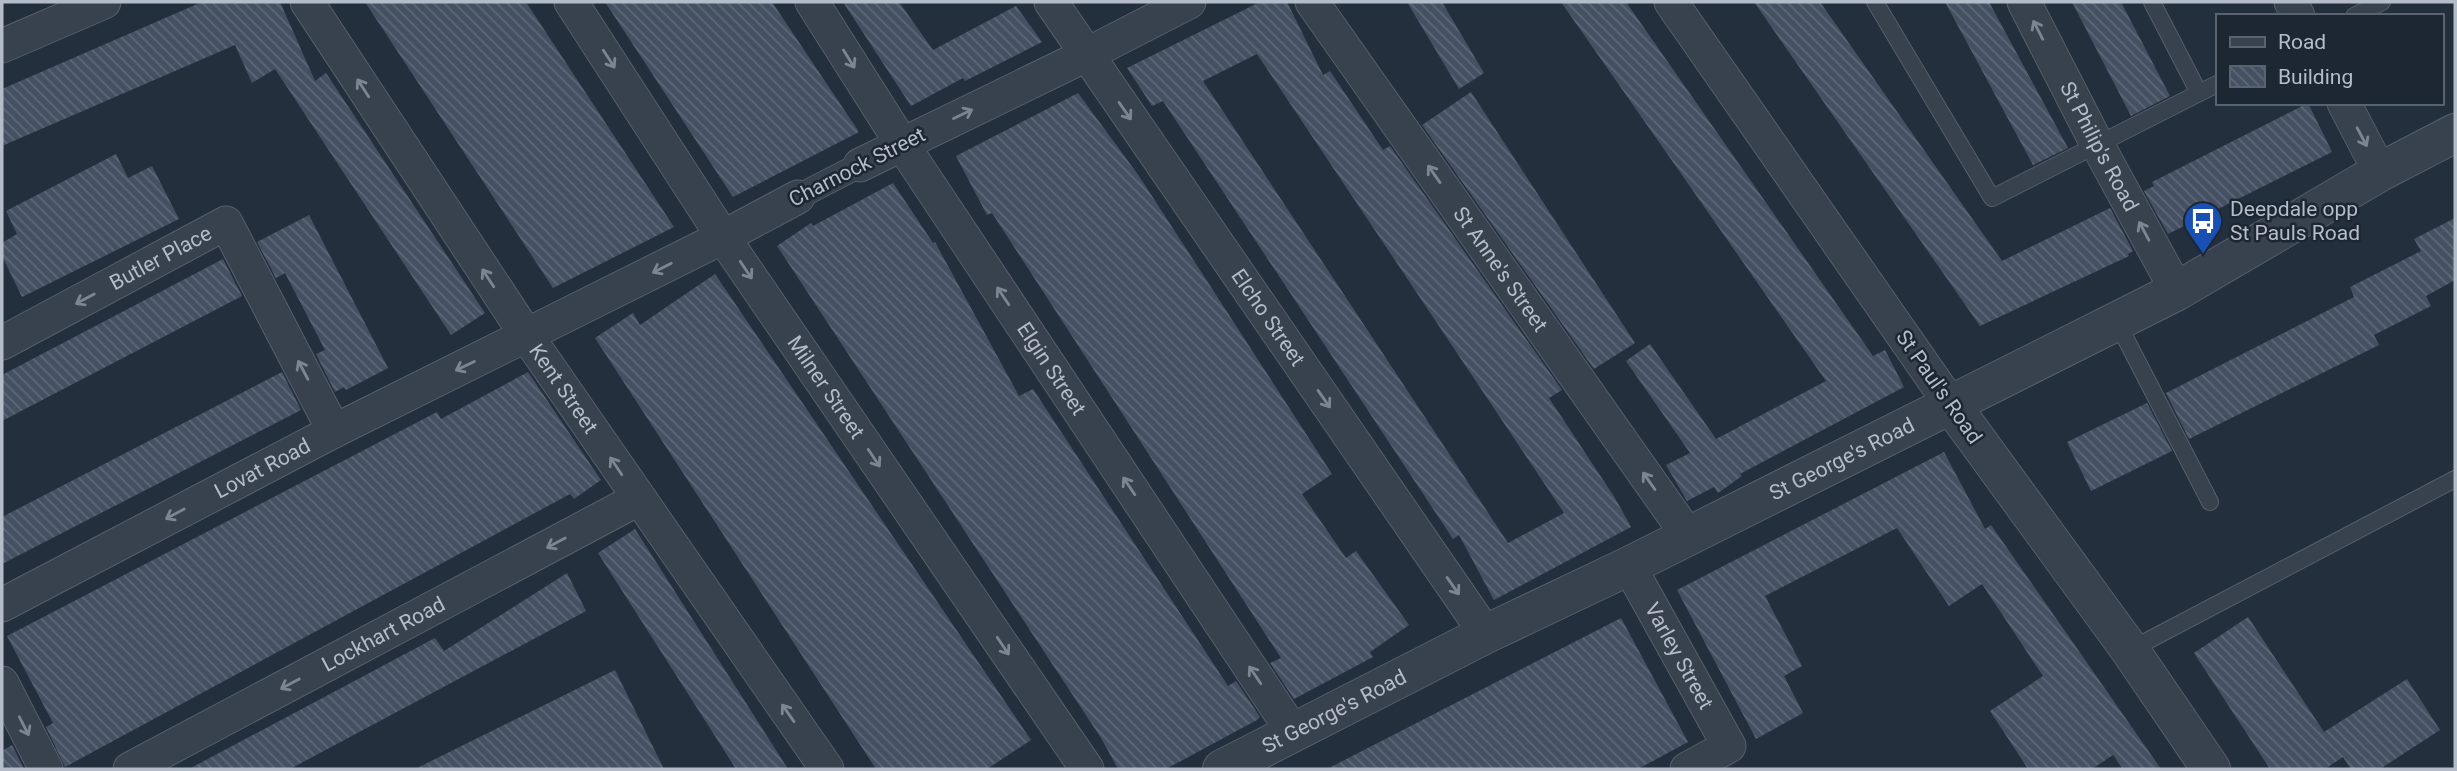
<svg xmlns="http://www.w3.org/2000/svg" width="2457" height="771" font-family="Roboto,sans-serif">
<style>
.building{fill:url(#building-back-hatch);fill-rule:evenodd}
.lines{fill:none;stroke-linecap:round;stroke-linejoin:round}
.service-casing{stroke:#565f6c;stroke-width:18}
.pedestrian-casing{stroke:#565f6c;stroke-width:26}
.minor-casing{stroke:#565f6c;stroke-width:35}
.tertiary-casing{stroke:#565f6c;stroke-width:40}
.service{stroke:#38414e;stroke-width:16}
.pedestrian{stroke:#38414e;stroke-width:24}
.minor{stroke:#38414e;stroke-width:33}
.tertiary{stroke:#38414e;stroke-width:38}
.oneway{stroke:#7c8592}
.labels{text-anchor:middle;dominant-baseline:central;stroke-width:5;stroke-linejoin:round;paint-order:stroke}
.street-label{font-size:21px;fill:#b4bcc9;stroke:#1d2633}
.poi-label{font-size:21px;fill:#b4bcc9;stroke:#1d2633;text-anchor:start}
</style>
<defs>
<pattern id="building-back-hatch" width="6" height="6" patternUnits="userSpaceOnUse" patternTransform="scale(1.75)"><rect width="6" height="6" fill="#455162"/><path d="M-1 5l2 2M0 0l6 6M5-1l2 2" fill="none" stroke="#5d6877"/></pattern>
</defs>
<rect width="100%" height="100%" fill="#242f3e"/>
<g class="building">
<polygon points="202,2 280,2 315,81 326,73 485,313 451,335 275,69 252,83 235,45 2,146 2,89"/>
<polygon points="365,2 526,2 674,227 553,288"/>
<polygon points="605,2 772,2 859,132 733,197"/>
<polygon points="843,2 899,2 933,50 1016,6 1042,42 965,81 963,78 911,106"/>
<path d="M1260,2H1287L1323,75L1330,71L1383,150L1390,146L1562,390L1549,398L1615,498L1631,527L1494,600L1459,535L1453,539L1163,101L1152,106L1127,68ZM1257,54L1564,513L1508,543L1203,81Z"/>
<polygon points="1407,2 1442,2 1484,73 1459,89"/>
<polygon points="1561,2 1626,2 1873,356 1885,350 1904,387 1740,474 1742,476 1718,493 1714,487 1687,501 1666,465 1690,453 1626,361 1650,344 1716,439 1826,381"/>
<polygon points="1754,2 1820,2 2002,261 2110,208 2133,251 2128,254 2129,256 1980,326"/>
<polygon points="1945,2 1989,2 2068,148 2033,165"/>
<polygon points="2072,2 2121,2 2170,96 2131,116"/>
<polygon points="1471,92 1635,343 1594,369 1422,125"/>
<polygon points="1078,93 1139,176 1332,474 1302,494 1346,558 1356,551 1409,625 1370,652 1373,657 1294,699 1270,663 1281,658 992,213 987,215 956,156"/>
<polygon points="2308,103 2332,152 2168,234 2144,191 2154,186 2152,182"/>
<polygon points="116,154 128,178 152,166 179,219 22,297 2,256 2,243 17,234 6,211"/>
<polygon points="893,183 933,243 935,242 1019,396 1033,389 1228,686 1236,681 1260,717 1257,720 1166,769 1118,769 1101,738 777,246 811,223 813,226"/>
<polygon points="309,215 388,368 346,390 344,387 335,392 316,354 325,350 285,273 276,278 257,242"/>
<polygon points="2455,218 2455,280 2426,296 2431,306 2374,335 2379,345 2189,439 2166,393 2354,297 2350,287 2421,251 2414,239"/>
<polygon points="223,259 242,296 2,421 2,375"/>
<polygon points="715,274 1031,740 987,769 876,769 595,338 633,313 640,325"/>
<polygon points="282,372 301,410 2,564 2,517"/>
<polygon points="528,372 601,480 574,499 570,494 65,767 46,727 53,723 7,636 437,412 441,419"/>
<polygon points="2147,403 2172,451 2091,491 2067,442"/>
<polygon points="1944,452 1985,529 1991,525 2161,769 2123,769 2113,755 2092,769 2028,769 1990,711 2043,676 1982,584 1949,606 1897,528 1765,596 1802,666 1784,676 1803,713 1756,739 1677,590"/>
<polygon points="635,529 788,769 736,769 598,553"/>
<polygon points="567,573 586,611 290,769 189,769 435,638 444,651"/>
<polygon points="2248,617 2324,732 2407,679 2440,730 2380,769 2351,769 2343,757 2325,769 2270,769 2194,653"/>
<polygon points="1621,618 1688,742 1638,769 1327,769"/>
<polygon points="615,670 664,769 415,769"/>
<polygon points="12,745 24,769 2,769 2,751"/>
</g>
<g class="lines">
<g class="service-casing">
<g id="service">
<polyline points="1875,2 1992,198 2217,84"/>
<polyline points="2152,2 2199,93"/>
<polyline points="2354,16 2382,2"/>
<polyline points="2117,322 2210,502"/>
<polyline points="2130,650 2455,479"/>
</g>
</g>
<g class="pedestrian-casing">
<polyline id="pedestrian" points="798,197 860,165"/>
</g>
<g class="minor-casing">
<g id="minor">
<path id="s1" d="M307,2L527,336L827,769"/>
<path id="s2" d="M571,2L723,237L1087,769"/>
<path id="s3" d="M812,2L902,144L1293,732"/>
<path id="s4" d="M1051,2L1486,634"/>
<path id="s5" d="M1312,2L1689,537"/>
<polyline points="1671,2 1952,406"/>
<path id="s6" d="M2024,2L2097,144L2177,291"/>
<polyline points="2291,2 2298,16"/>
<polyline points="2,46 104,2"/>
<polyline points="2344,103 2380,172"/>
<polyline points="860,165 1086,55 1189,2"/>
<path id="s7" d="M2,343L226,223L334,431"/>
<path id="s8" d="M1629,566L1729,746L1687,769"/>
<path id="s9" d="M2,605L334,431L723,237L798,197"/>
<polyline points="2,683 46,769"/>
<path id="s10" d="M130,769L638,499"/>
</g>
</g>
<g class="tertiary-casing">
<g id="tertiary">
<polyline points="1952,406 2130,650 2211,769"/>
<path id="s11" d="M1222,769L1486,634L1629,566L2177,291L2380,172L2455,133"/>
</g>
</g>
<use href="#service" class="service"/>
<use href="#pedestrian" class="pedestrian"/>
<use href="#minor" class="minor"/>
<use href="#tertiary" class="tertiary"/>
</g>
<defs><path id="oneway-shaft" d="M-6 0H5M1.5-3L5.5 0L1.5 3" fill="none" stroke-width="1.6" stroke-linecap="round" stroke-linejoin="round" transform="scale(1.75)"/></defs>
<g class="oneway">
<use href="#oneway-shaft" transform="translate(2038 30) rotate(-117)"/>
<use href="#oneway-shaft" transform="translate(609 59) rotate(57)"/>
<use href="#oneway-shaft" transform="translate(849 59) rotate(58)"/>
<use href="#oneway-shaft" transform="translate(363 88) rotate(-123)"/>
<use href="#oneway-shaft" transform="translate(1125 111) rotate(55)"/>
<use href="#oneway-shaft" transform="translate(963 114) rotate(-26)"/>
<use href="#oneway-shaft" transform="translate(2362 137) rotate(62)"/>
<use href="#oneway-shaft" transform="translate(1434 174) rotate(-125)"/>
<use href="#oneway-shaft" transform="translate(2144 231) rotate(-118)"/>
<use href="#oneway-shaft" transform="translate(662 268) rotate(153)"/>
<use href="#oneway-shaft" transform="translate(746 270) rotate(56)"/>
<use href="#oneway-shaft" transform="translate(488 278) rotate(-123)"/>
<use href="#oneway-shaft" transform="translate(1003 296) rotate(-124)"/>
<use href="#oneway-shaft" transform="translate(85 299) rotate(152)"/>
<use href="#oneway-shaft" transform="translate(465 366) rotate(154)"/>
<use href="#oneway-shaft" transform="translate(303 370) rotate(-118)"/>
<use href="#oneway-shaft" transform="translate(1324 399) rotate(55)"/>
<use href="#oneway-shaft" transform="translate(874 458) rotate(56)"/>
<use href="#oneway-shaft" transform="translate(616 466) rotate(-124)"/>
<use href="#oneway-shaft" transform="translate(1649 481) rotate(-125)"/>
<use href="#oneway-shaft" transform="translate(1129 486) rotate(-124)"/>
<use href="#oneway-shaft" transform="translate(175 514) rotate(152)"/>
<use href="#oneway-shaft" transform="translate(556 543) rotate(152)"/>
<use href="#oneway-shaft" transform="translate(1453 586) rotate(55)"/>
<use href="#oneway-shaft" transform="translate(1003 646) rotate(56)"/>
<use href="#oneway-shaft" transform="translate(1255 675) rotate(-124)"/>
<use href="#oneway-shaft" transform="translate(290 684) rotate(152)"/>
<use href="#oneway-shaft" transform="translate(788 713) rotate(-125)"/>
<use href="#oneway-shaft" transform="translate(24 726) rotate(63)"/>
</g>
<defs>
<g id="bus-pin" transform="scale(2.0125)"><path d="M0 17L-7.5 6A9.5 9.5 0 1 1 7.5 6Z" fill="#1a4fb4" stroke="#1d2633"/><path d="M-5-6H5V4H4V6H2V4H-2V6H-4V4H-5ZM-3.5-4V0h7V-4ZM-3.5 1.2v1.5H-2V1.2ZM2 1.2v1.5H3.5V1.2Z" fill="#fff"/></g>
</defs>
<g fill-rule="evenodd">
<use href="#bus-pin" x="2203" y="221"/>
</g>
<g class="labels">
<g class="street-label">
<text stroke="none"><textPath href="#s6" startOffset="163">St Philip's Road</textPath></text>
<text transform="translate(857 167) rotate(-27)">Charnock Street</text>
<text stroke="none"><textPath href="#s7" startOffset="180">Butler Place</textPath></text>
<text stroke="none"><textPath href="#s5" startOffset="327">St Anne's Street</textPath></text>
<text stroke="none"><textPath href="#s4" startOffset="383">Elcho Street</textPath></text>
<text stroke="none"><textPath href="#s3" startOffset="438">Elgin Street</textPath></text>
<text stroke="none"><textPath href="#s2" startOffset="462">Milner Street</textPath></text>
<text transform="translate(1939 387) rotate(55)">St Paul's Road</text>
<text stroke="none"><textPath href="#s1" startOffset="464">Kent Street</textPath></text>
<text stroke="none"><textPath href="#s11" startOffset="693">St George's Road</textPath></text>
<text stroke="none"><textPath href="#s9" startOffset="294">Lovat Road</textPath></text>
<text stroke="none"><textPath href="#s10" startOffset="287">Lockhart Road</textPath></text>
<text stroke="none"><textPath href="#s8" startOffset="103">Varley Street</textPath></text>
<text stroke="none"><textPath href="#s11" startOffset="126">St George's Road</textPath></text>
</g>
<g class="poi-label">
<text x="2230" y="209">Deepdale opp<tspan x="2230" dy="24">St Pauls Road</tspan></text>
</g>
</g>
<rect width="2457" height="771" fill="none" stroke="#b4bcc9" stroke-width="7"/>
<rect x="2216" y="14" width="228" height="91" fill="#1d2633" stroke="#59626f" stroke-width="2"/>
<rect x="2230" y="37" width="35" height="10" fill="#38414e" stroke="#59626f" stroke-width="2"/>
<text x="2278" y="49" font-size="21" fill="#b4bcc9">Road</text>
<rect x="2230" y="66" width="35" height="21" fill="url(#building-back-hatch)" stroke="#59626f" stroke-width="2"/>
<text x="2278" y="84" font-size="21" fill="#b4bcc9">Building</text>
</svg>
